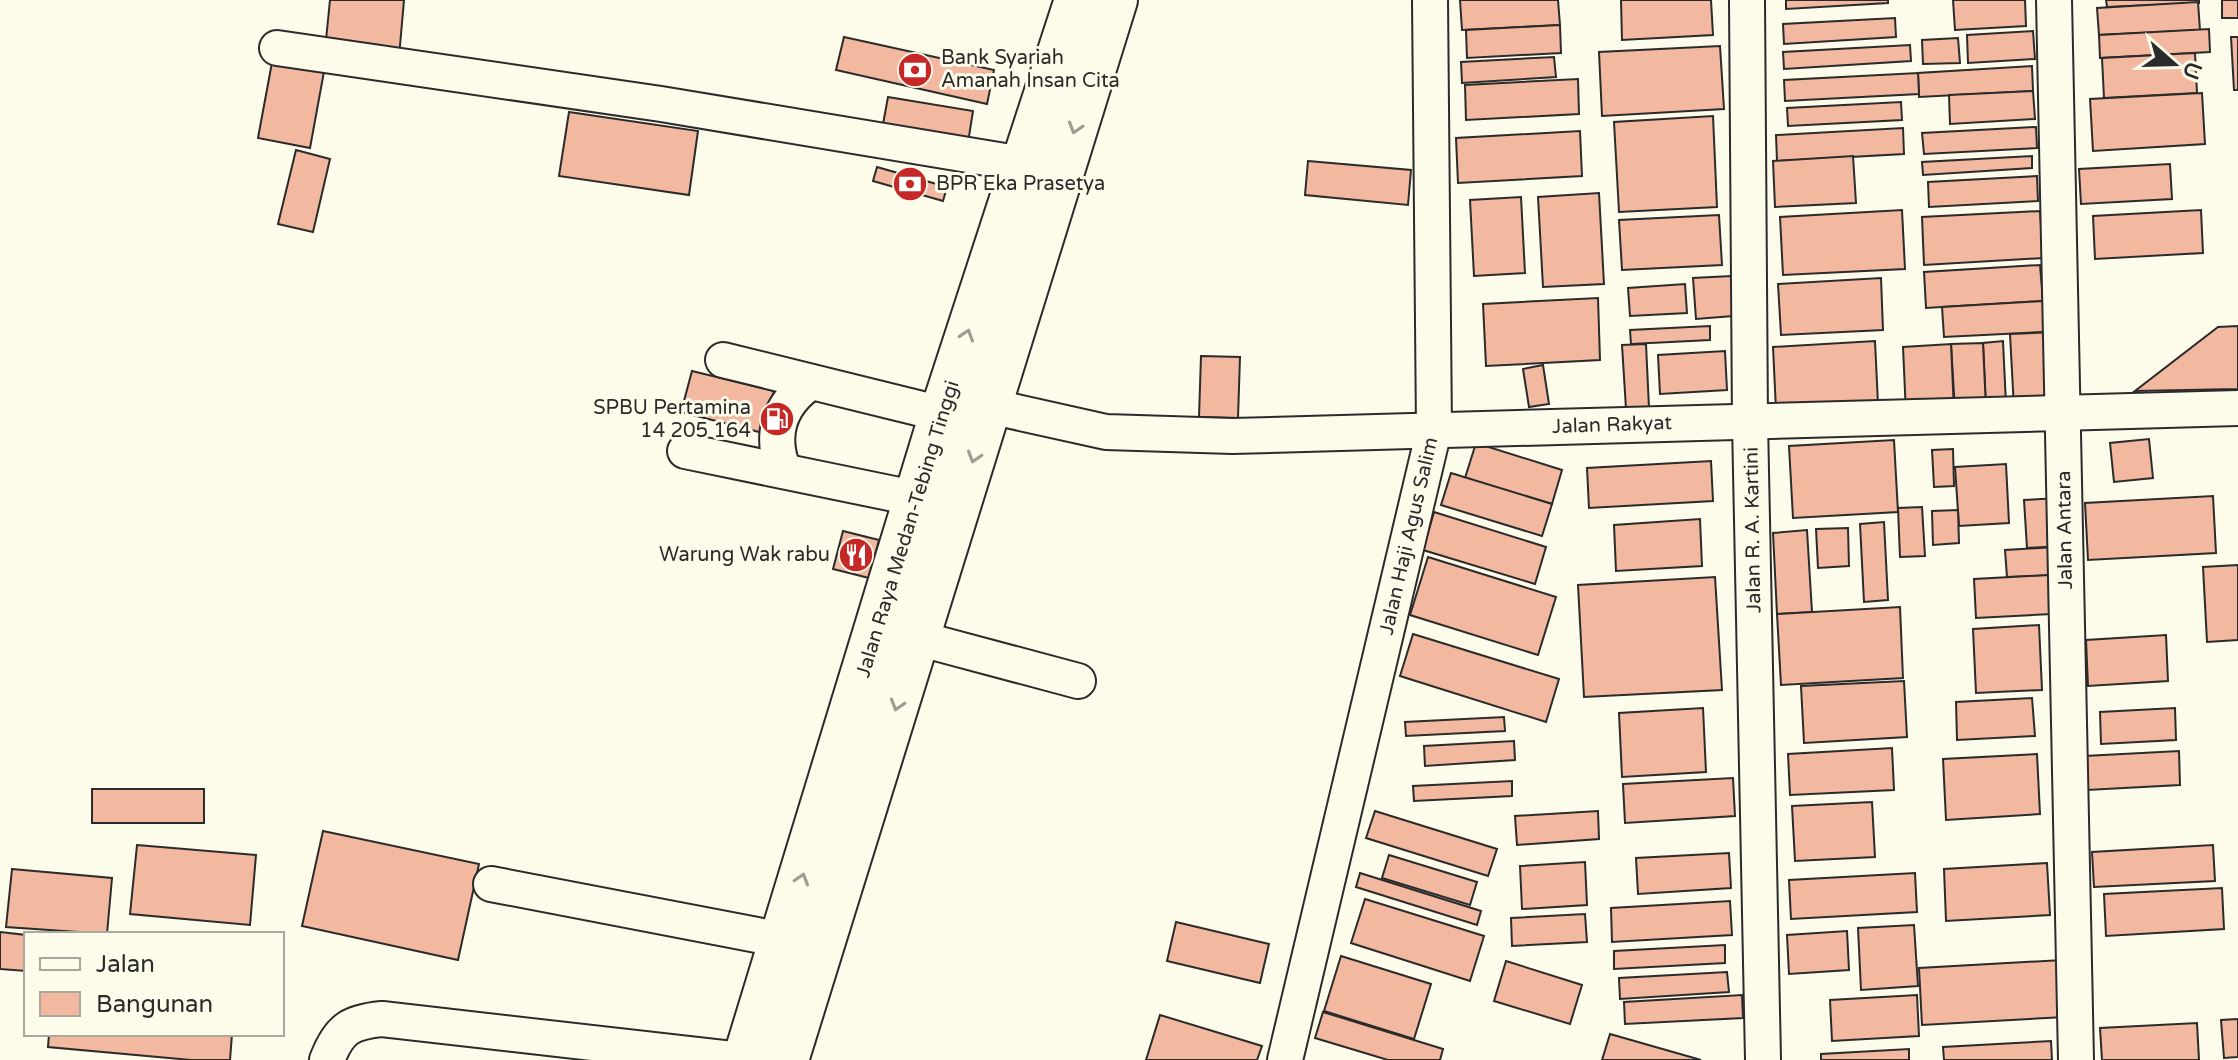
<svg xmlns="http://www.w3.org/2000/svg" width="2238" height="1060" font-family="'Varela Round',sans-serif">
<style>
.building{fill:#f2b8a0;stroke:#2b2b2b;stroke-width:2}
.lines{fill:none;stroke-linecap:round;stroke-linejoin:round}
.minor-casing{stroke:#2b2b2b;stroke-width:38}
.highway-casing{stroke:#2b2b2b;stroke-width:48}
.minor{stroke:#fdfbea;stroke-width:34}
.highway{stroke:#fdfbea;stroke-width:44}
.oneway{stroke:#9e9d94}
.labels{text-anchor:middle;dominant-baseline:central;stroke-width:6;stroke-linejoin:round;paint-order:stroke}
.poi-label{font-size:20px;fill:#2b2b2b;stroke:#fdfbea;text-anchor:start}
.street-label{font-size:20px;fill:#2b2b2b;stroke:#fdfbea}
</style>
<rect width="100%" height="100%" fill="#fdfbea"/>
<g class="building">
<polygon points="330,0 404,0 399,57 325,50"/>
<polygon points="1460,0 1558,0 1560,25 1462,30"/>
<polygon points="1621,0 1711,0 1713,35 1622,40"/>
<polygon points="1786,0 1888,0 1888,3 1786,9"/>
<polygon points="1953,0 2025,0 2026,26 1955,30"/>
<polygon points="2106,0 2199,0 2199,3 2107,7"/>
<rect x="2222" y="0" width="16" height="18"/>
<polygon points="2198,2 2200,30 2099,35 2097,8"/>
<polygon points="1895,18 1896,37 1784,44 1783,24"/>
<polygon points="1560,25 1561,53 1467,58 1466,30"/>
<polygon points="2209,29 2210,52 2100,58 2099,35"/>
<polygon points="2033,31 2035,59 1968,63 1967,35"/>
<polygon points="844,37 994,70 987,104 836,70"/>
<polygon points="2231,37 2238,37 2238,90 2234,90"/>
<polygon points="1958,38 1960,63 1923,64 1922,40"/>
<polygon points="1910,45 1911,61 1784,69 1783,52"/>
<polygon points="1720,46 1724,109 1602,116 1599,52"/>
<polygon points="2195,53 2197,93 2104,98 2102,58"/>
<polygon points="273,57 325,66 310,148 258,138"/>
<polygon points="1554,57 1556,77 1462,83 1461,62"/>
<polygon points="2032,66 2033,91 1919,97 1918,73"/>
<polygon points="1918,73 1919,94 1785,101 1784,80"/>
<polygon points="1578,79 1579,114 1466,120 1465,85"/>
<polygon points="2033,91 2035,119 1950,124 1949,95"/>
<polygon points="2202,93 2205,144 2093,151 2090,99"/>
<polygon points="888,97 973,111 967,149 881,135"/>
<polygon points="1901,102 1902,120 1788,126 1787,108"/>
<polygon points="569,112 698,131 689,195 559,176"/>
<polygon points="1713,116 1717,207 1619,212 1614,122"/>
<polygon points="2036,127 2037,148 1924,154 1922,133"/>
<polygon points="1903,128 1904,154 1777,161 1776,135"/>
<polygon points="1580,131 1582,176 1458,183 1456,138"/>
<polygon points="296,150 330,159 313,232 278,224"/>
<polygon points="1853,156 1856,203 1775,207 1773,161"/>
<polygon points="2032,156 2032,168 1923,175 1922,162"/>
<polygon points="1308,161 1411,170 1408,205 1305,195"/>
<polygon points="2170,164 2172,199 2081,204 2079,169"/>
<polygon points="877,167 947,187 943,201 873,181"/>
<polygon points="2037,176 2038,201 1929,207 1928,182"/>
<polygon points="1599,193 1604,284 1543,287 1538,197"/>
<polygon points="1521,197 1525,273 1474,276 1470,200"/>
<polygon points="1902,210 1905,269 1783,275 1780,217"/>
<polygon points="2201,210 2203,253 2095,259 2093,216"/>
<polygon points="2040,211 2043,258 1924,265 1922,217"/>
<polygon points="1719,215 1722,265 1622,270 1619,220"/>
<polygon points="2040,265 2043,301 1926,308 1924,272"/>
<polygon points="1731,276 1733,316 1696,319 1693,278"/>
<polygon points="1881,278 1883,330 1781,335 1778,284"/>
<polygon points="1685,284 1687,313 1630,316 1628,288"/>
<polygon points="1598,298 1600,360 1486,366 1483,304"/>
<polygon points="2043,301 2044,332 1944,337 1942,307"/>
<polygon points="1710,326 1710,340 1631,344 1630,330"/>
<polygon points="2238,326 2238,389 2135,391 2218,327"/>
<polygon points="2056,332 2059,406 2014,409 2010,334"/>
<polygon points="1875,341 1878,404 1776,410 1773,347"/>
<polygon points="2003,341 2006,405 1986,406 1983,343"/>
<polygon points="1983,343 1986,409 1955,411 1951,344"/>
<polygon points="1646,344 1649,408 1626,409 1622,345"/>
<polygon points="1951,344 1954,411 1906,414 1903,347"/>
<polygon points="1725,351 1727,390 1660,394 1658,355"/>
<polygon points="1201,356 1240,357 1238,418 1199,417"/>
<polygon points="1543,365 1549,404 1529,407 1523,369"/>
<polygon points="692,371 774,391 763,433 681,412"/>
<polygon points="2149,439 2153,478 2114,482 2110,443"/>
<polygon points="1894,440 1898,512 1793,518 1789,446"/>
<polygon points="1476,443 1562,470 1552,504 1465,478"/>
<polygon points="1953,449 1954,486 1934,487 1932,450"/>
<polygon points="1711,461 1713,501 1589,508 1587,468"/>
<polygon points="2006,464 2009,523 1959,526 1955,467"/>
<polygon points="1451,473 1552,504 1542,536 1441,505"/>
<polygon points="2213,496 2216,553 2088,560 2085,503"/>
<polygon points="2060,498 2062,546 2027,548 2024,500"/>
<polygon points="1922,507 1925,556 1900,557 1898,508"/>
<polygon points="1958,510 1959,543 1933,545 1932,511"/>
<polygon points="1434,512 1546,547 1535,584 1423,550"/>
<polygon points="1700,519 1702,566 1616,571 1614,525"/>
<polygon points="1884,522 1888,600 1864,602 1860,524"/>
<polygon points="1848,528 1849,566 1818,568 1816,529"/>
<polygon points="1807,530 1812,612 1777,614 1773,533"/>
<polygon points="843,531 879,540 869,578 833,569"/>
<polygon points="2055,547 2057,575 2007,577 2005,550"/>
<polygon points="1428,557 1556,597 1538,655 1410,615"/>
<polygon points="2238,565 2238,640 2207,642 2203,567"/>
<polygon points="2049,575 2051,614 1976,618 1974,579"/>
<polygon points="1715,577 1722,690 1584,697 1578,585"/>
<polygon points="1900,607 1903,678 1781,685 1777,614"/>
<polygon points="2039,625 2042,690 1976,693 1973,629"/>
<polygon points="1413,634 1559,679 1546,722 1400,676"/>
<polygon points="2166,635 2168,681 2088,686 2086,640"/>
<polygon points="1904,681 1907,737 1804,743 1801,686"/>
<polygon points="2032,698 2035,736 1957,740 1956,702"/>
<polygon points="1703,708 1706,772 1622,777 1619,713"/>
<polygon points="2175,708 2176,740 2101,744 2100,712"/>
<polygon points="1504,717 1505,731 1406,736 1405,722"/>
<polygon points="1514,741 1515,760 1425,766 1424,746"/>
<polygon points="1892,748 1894,790 1790,795 1788,754"/>
<polygon points="2179,751 2180,785 2087,790 2085,756"/>
<polygon points="2037,754 2040,814 1946,820 1943,759"/>
<polygon points="1733,778 1735,816 1625,823 1623,784"/>
<polygon points="1512,781 1512,796 1414,801 1413,786"/>
<rect x="92" y="789" width="112" height="34"/>
<polygon points="1872,802 1875,857 1795,861 1792,806"/>
<polygon points="1375,811 1497,849 1488,876 1366,838"/>
<polygon points="1598,811 1599,839 1517,845 1515,816"/>
<polygon points="323,831 479,864 458,960 302,926"/>
<polygon points="137,845 256,855 250,925 130,914"/>
<polygon points="2213,845 2215,881 2094,887 2092,852"/>
<polygon points="1729,853 1731,888 1638,894 1636,858"/>
<polygon points="1389,855 1477,882 1470,905 1382,878"/>
<polygon points="1585,862 1587,905 1522,909 1520,866"/>
<polygon points="2047,863 2050,915 1946,921 1944,869"/>
<polygon points="12,869 112,878 107,934 6,927"/>
<polygon points="1360,873 1481,911 1477,925 1356,887"/>
<polygon points="1915,873 1917,912 1791,919 1789,880"/>
<polygon points="2222,888 2224,929 2106,936 2104,894"/>
<polygon points="1365,899 1484,936 1470,981 1351,943"/>
<polygon points="1730,901 1732,935 1612,942 1611,908"/>
<polygon points="1585,914 1587,942 1512,946 1511,918"/>
<polygon points="1176,922 1269,944 1260,983 1167,961"/>
<polygon points="1914,925 1918,986 1861,990 1858,928"/>
<polygon points="1847,931 1849,970 1789,974 1787,935"/>
<polygon points="0,932 26,935 26,971 0,969"/>
<polygon points="1725,945 1725,963 1614,969 1614,951"/>
<polygon points="1341,956 1431,984 1414,1039 1324,1011"/>
<polygon points="2062,960 2065,1017 1922,1025 1919,968"/>
<polygon points="1506,961 1582,985 1570,1024 1494,1001"/>
<polygon points="1727,972 1729,992 1620,999 1619,978"/>
<polygon points="1742,995 1743,1018 1625,1024 1624,1002"/>
<polygon points="1917,995 1919,1036 1832,1041 1830,1000"/>
<polygon points="1323,1012 1443,1049 1440,1060 1388,1060 1315,1038"/>
<polygon points="1160,1015 1262,1046 1257,1060 1146,1060"/>
<polygon points="2238,1019 2238,1057 2224,1058 2221,1020"/>
<polygon points="2197,1023 2199,1060 2102,1060 2100,1028"/>
<polygon points="49,1034 232,1034 230,1060 191,1060 48,1047"/>
<polygon points="1610,1034 1701,1060 1602,1060"/>
<polygon points="2051,1041 2052,1060 1944,1060 1943,1047"/>
<polygon points="1909,1049 1909,1060 1821,1060 1821,1054"/>
</g>
<g class="lines">
<g class="minor-casing">
<g id="minor">
<polyline points="1747,0 1750,422 1763,1060"/>
<polyline points="2054,0 2076,1060"/>
<polyline points="277,48 661,104 1022,164"/>
<polyline points="723,360 942,414"/>
<polyline points="989,406 1106,432 1232,436 2238,408"/>
<polyline points="685,451 938,503"/>
<path d="M784,471C769,435 779,404 811,382"/>
<polyline points="917,638 1078,681"/>
<polyline points="491,884 783,940"/>
<path d="M327,1060C339,1029 350,1022 382,1019L741,1060"/>
<polyline points="1285,1060 1434,430 1430,0"/>
</g>
</g>
<g class="highway-casing">
<g id="highway">
<polyline points="745,1060 942,414 1077,0"/>
<polyline points="786,1060 1115,0"/>
</g>
</g>
<use href="#minor" class="minor"/>
<use href="#highway" class="highway"/>
</g>
<defs><path id="oneway-chevron" d="M-2-3.5L2.5 0L-2 3.5" fill="none" stroke-width="1.6" stroke-linecap="round" stroke-linejoin="round" transform="scale(2)"/></defs>
<g class="oneway">
<use href="#oneway-chevron" transform="translate(1075 128) rotate(107)"/>
<use href="#oneway-chevron" transform="translate(967 335) rotate(-72)"/>
<use href="#oneway-chevron" transform="translate(974 457) rotate(107)"/>
<use href="#oneway-chevron" transform="translate(897 705) rotate(107)"/>
<use href="#oneway-chevron" transform="translate(802 879) rotate(-73)"/>
</g>
<defs>
<g id="bank-disc" transform="scale(1.8)"><circle r="9.5" fill="#c62828" stroke="#fdfbea"/><path d="M-6-4H6V4H-6ZM0-2.3a2.3 2.3 0 1 0 0 4.6a2.3 2.3 0 1 0 0-4.6Z" fill="#fff"/></g>
<g id="fuel-disc" transform="scale(1.8)"><circle r="9.5" fill="#c62828" stroke="#fdfbea"/><path d="M-5.5-6h7V0h2V4h1.3V-2.5L3-4.5l.8-.8L6-3V5H2.5V1h-1V6h-7ZM-4.2-4.7v3.2H.2V-4.7Z" fill="#fff"/></g>
<g id="restaurant-disc" transform="scale(1.8)"><circle r="9.5" fill="#c62828" stroke="#fdfbea"/><path d="M-5-6h1v4h1v-4h1v4h1v-4h1v5L-1.5 .5V6h-2V.5L-5-1ZM5-6V6H3V1.5H1.5Q1.5-4 5-6Z" fill="#fff"/></g>
</defs>
<g fill-rule="evenodd">
<use href="#bank-disc" x="915" y="70"/>
<use href="#bank-disc" x="910" y="184"/>
<use href="#fuel-disc" x="777" y="419"/>
<use href="#restaurant-disc" x="856" y="555"/>
</g>
<g class="labels">
<g class="poi-label">
<text x="941" y="58">Bank Syariah<tspan x="941" dy="23">Amanah Insan Cita</tspan></text>
<text x="936" y="184">BPR Eka Prasetya</text>
<text x="751" y="408" text-anchor="end">SPBU Pertamina<tspan x="751" dy="23">14 205 164</tspan></text>
<text x="830" y="555" text-anchor="end">Warung Wak rabu</text>
</g>
<g class="street-label">
<text transform="translate(1612 425) rotate(-2)">Jalan Rakyat</text>
<text transform="translate(908 529) rotate(-73)">Jalan Raya Medan-Tebing Tinggi</text>
<text transform="translate(1753 530) rotate(-91)">Jalan R. A. Kartini</text>
<text transform="translate(2065 530) rotate(-91)">Jalan Antara</text>
<text transform="translate(1409 536) rotate(-77)">Jalan Haji Agus Salim</text>
</g>
</g>
<rect x="24" y="932" width="260" height="104" fill="#fdfbea" stroke="#a9a89e" stroke-width="2"/>
<rect x="40" y="958" width="40" height="12" fill="#fdfbea" stroke="#a9a89e" stroke-width="2"/>
<text x="96" y="972" font-size="24" fill="#2b2b2b">Jalan</text>
<rect x="40" y="992" width="40" height="24" fill="#f2b8a0" stroke="#a9a89e" stroke-width="2"/>
<text x="96" y="1012" font-size="24" fill="#2b2b2b">Bangunan</text>
<g transform="translate(2174 64) rotate(110)" stroke="#fdfbea" stroke-width="6" paint-order="stroke">
<path d="M0-6L14 30L0 20L-14 30Z" fill="#2b2b2b"/>
<text y="-12" font-size="22" font-weight="bold" text-anchor="middle" fill="#2b2b2b">U</text>
</g>
</svg>
